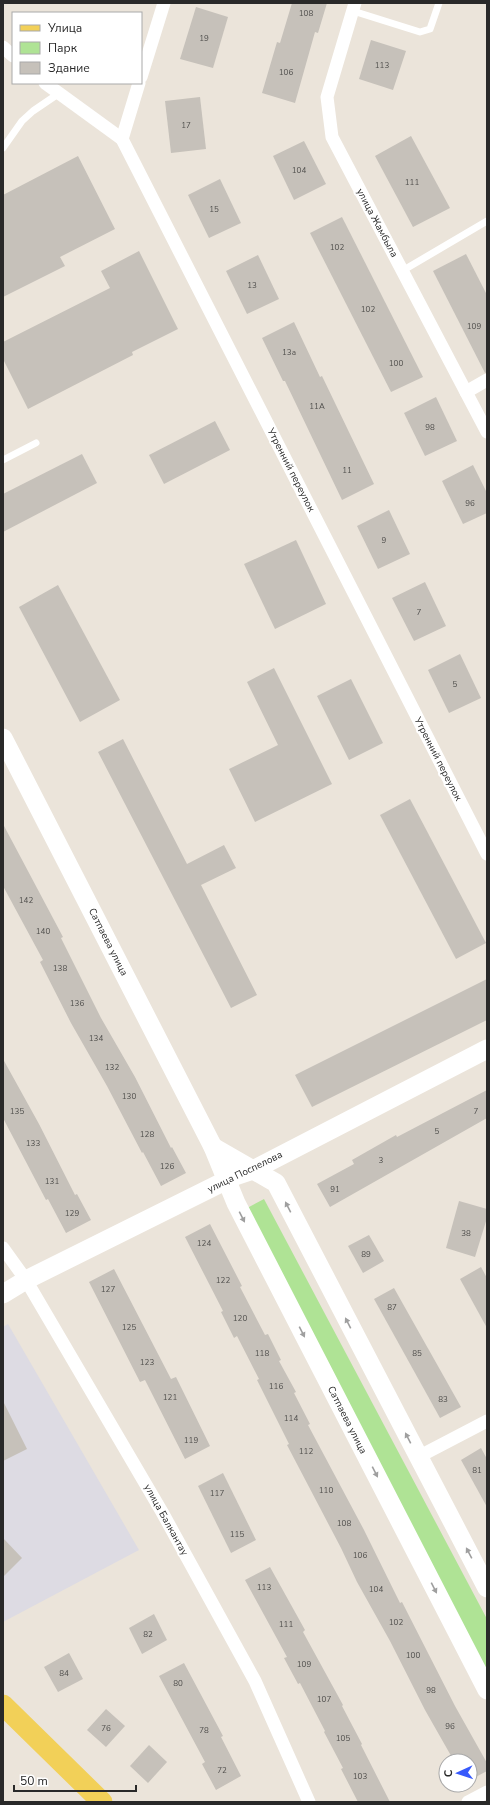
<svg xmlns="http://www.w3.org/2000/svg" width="490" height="1805" font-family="'Nunito Sans',sans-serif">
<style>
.industrial{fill:#dddbe3}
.green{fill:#afe395}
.building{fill:#c6c1ba}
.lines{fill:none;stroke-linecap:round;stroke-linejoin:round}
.lane{stroke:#fff;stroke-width:7}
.street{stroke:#fff;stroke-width:13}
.secondary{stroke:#fff;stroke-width:19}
.primary{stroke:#f2d058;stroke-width:21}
.oneway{fill:#9f9f9f}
.labels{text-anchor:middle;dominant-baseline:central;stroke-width:4;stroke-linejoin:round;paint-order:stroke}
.number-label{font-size:8px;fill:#504f4d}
.street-label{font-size:10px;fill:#292929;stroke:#fff}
</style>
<rect width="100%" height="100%" fill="#ebe4da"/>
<polygon class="industrial" points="8,1324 139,1550 3,1622 3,1327"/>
<polygon class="green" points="264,1199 487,1619 487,1687 236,1214"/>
<g class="building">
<polygon points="292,3 327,3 318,33 315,32 295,103 262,93 277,42 280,43"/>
<polygon points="196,7 228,17 213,68 180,59"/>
<polygon points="371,40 406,51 393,90 359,79"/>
<polygon points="200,97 206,149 171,153 165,101"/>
<polygon points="411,136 450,208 413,227 375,156"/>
<polygon points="304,141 326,184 294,200 273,156"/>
<polygon points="78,156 115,229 60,257 65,266 3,297 3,195"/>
<polygon points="220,179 241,223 209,238 188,195"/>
<polygon points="342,217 423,377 391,392 310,233"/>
<polygon points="139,251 178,329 132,352 133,355 28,409 3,359 3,342 110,288 101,271"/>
<polygon points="466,254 487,295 487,372 485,373 433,271"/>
<polygon points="258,255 279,299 247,314 226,271"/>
<polygon points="294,322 320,377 322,376 374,484 342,500 285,381 283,381 262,338"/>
<polygon points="436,397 457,441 425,456 404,413"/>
<polygon points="215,421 230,450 164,484 149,455"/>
<polygon points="82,454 97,483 3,532 3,494"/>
<polygon points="473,465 487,493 487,513 463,524 442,481"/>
<polygon points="389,510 410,554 378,569 357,526"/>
<polygon points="296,540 326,604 275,629 244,564"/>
<polygon points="425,582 446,626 414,641 392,598"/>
<polygon points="58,585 120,700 80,722 19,607"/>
<polygon points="460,654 481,698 449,713 428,670"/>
<polygon points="274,668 332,784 255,822 229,769 278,745 247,682"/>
<polygon points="351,679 383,743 349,760 317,696"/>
<polygon points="123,739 187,864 224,845 236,868 201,885 257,995 231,1008 98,752"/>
<polygon points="410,799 486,943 456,959 380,815"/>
<polygon points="3,824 63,937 61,938 101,1018 135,1077 171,1148 172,1147 186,1173 161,1186 143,1152 142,1153 107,1086 71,1023 40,962 43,960 3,886"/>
<polygon points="487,979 487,1020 312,1107 295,1075"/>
<polygon points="3,1059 39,1124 75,1195 77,1194 91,1220 66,1233 48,1199 46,1200 3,1118"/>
<polygon points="487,1090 487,1118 330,1207 317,1184 354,1164 352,1160 396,1135 397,1137"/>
<polygon points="459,1201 487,1209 487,1218 475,1257 446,1248"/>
<polygon points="210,1224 242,1286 240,1287 265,1335 268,1334 281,1360 279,1361 296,1392 294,1393 310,1424 308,1425 364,1530 400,1603 402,1602 455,1706 487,1763 487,1771 470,1780 470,1761 454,1761 425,1710 390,1641 357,1582 341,1548 287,1445 289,1444 257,1380 259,1379 237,1336 234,1338 221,1312 223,1311 185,1237"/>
<polygon points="369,1235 384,1261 363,1273 348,1246"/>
<polygon points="481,1267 487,1278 487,1328 460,1279"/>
<polygon points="114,1269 171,1379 176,1377 210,1446 185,1459 145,1380 140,1382 89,1282"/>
<polygon points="394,1288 461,1407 440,1418 374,1299"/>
<polygon points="3,1401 27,1449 3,1461"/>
<polygon points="481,1448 487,1459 487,1507 461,1460"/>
<polygon points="223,1473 256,1540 231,1553 198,1486"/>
<polygon points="3,1538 22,1558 3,1577"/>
<polygon points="270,1567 305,1630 303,1632 343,1705 342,1706 362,1744 361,1745 390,1802 358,1802 341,1769 343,1768 324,1732 325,1731 300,1683 298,1684 284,1658 287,1657 245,1580"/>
<polygon points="154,1614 167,1640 142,1654 129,1628"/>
<polygon points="69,1653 83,1679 58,1692 44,1667"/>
<polygon points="184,1663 223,1736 221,1737 241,1776 216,1790 202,1764 205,1762 159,1676"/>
<polygon points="106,1709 125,1726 106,1747 87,1730"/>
<polygon points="149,1745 167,1762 148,1783 130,1766"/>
</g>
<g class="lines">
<g class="lane">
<polyline points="353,11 420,32 430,29 439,3"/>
<polyline points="3,148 22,121 33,111 58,94"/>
<polyline points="402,271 487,221"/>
<polyline points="3,460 36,443"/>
</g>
<g class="street">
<polyline points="355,3 327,97 332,137 487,432"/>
<polyline points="3,47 13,56"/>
<polyline points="141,77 164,3"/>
<polyline points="45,83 122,139"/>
<polyline points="139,83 122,139 487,854"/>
<polyline points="466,392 487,380"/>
<polyline points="3,1248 26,1280 162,1512 255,1681 309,1802"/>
<polyline points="418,1457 487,1421"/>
<polyline points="468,1802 487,1792"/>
</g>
<g class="secondary">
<polyline points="3,738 213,1147 236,1203 487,1690"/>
<polyline points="213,1147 276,1183 487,1588"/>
<polyline points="3,1294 26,1280 235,1176 253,1170 487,1049"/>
</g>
<polyline class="primary" points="3,1705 102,1802"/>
</g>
<defs><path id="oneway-solid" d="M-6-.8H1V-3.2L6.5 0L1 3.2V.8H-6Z"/></defs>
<g class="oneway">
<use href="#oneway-solid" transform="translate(288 1207) rotate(-117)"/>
<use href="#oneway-solid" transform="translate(242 1217) rotate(63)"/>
<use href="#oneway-solid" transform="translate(348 1323) rotate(-117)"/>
<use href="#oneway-solid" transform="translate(302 1332) rotate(63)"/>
<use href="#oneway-solid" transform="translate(408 1438) rotate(-117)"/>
<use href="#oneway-solid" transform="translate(375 1472) rotate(63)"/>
<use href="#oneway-solid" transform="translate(469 1553) rotate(-118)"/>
<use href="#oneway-solid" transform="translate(434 1588) rotate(63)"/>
</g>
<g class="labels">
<g class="number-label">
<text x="306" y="13">108</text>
<text x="204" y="38">19</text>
<text x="382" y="65">113</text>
<text x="286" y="72">106</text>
<text x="186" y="125">17</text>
<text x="299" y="170">104</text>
<text x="412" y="182">111</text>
<text x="214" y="209">15</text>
<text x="337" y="247">102</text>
<text x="252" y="285">13</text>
<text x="368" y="309">102</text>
<text x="474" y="326">109</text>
<text x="289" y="352">13а</text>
<text x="396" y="363">100</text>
<text x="317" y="406">11А</text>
<text x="430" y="427">98</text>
<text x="347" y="470">11</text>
<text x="470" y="503">96</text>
<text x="384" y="540">9</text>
<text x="419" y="612">7</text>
<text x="455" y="684">5</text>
<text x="26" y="900">142</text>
<text x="43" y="931">140</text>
<text x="60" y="968">138</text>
<text x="77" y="1003">136</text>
<text x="96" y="1038">134</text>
<text x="112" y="1067">132</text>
<text x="129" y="1096">130</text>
<text x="17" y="1111">135</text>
<text x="476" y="1111">7</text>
<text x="437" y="1131">5</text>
<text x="147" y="1134">128</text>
<text x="33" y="1143">133</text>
<text x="381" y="1160">3</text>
<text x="167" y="1166">126</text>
<text x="52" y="1181">131</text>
<text x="335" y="1189">91</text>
<text x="72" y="1213">129</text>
<text x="466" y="1233">38</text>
<text x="204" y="1243">124</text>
<text x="366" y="1254">89</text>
<text x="223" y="1280">122</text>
<text x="108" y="1289">127</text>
<text x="392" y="1307">87</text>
<text x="240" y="1318">120</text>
<text x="129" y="1327">125</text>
<text x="262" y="1353">118</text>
<text x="417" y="1353">85</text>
<text x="147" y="1362">123</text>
<text x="276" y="1386">116</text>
<text x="170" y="1397">121</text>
<text x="443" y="1399">83</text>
<text x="291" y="1418">114</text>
<text x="191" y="1440">119</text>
<text x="306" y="1451">112</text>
<text x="477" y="1470">81</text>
<text x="326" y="1490">110</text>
<text x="217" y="1493">117</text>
<text x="344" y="1523">108</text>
<text x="237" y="1534">115</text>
<text x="360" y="1555">106</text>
<text x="264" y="1587">113</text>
<text x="376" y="1589">104</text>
<text x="396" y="1622">102</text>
<text x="286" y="1624">111</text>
<text x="148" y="1634">82</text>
<text x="413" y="1655">100</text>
<text x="304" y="1664">109</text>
<text x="64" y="1673">84</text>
<text x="178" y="1683">80</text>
<text x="431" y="1690">98</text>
<text x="324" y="1699">107</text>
<text x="450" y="1726">96</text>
<text x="106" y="1728">76</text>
<text x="204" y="1730">78</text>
<text x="343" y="1738">105</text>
<text x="222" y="1770">72</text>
<text x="360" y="1776">103</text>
</g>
<g class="street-label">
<text transform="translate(377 223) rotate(62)">улица Жамбыла</text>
<text transform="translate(291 470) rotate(63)">Утренний переулок</text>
<text transform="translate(438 759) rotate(63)">Утренний переулок</text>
<text transform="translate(108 942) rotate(63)">Сатпаева улица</text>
<text transform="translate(245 1172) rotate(-26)">улица Поспелова</text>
<text transform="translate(347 1420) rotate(63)">Сатпаева улица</text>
<text transform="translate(166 1520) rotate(61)">улица Балкантау</text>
</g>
</g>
<rect width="490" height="1805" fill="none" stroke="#292929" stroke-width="8"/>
<rect x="12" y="12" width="130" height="72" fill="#ffffff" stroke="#a9a9a9"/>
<rect x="20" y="25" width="20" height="6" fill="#f2d058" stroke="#a9a9a9"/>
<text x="48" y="32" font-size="12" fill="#292929">Улица</text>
<rect x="20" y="42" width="20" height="12" fill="#afe395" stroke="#a9a9a9"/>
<text x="48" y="52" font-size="12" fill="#292929">Парк</text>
<rect x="20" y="62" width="20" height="12" fill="#c6c1ba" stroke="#a9a9a9"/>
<text x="48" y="72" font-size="12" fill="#292929">Здание</text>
<g transform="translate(458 1773) rotate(267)"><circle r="19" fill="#ffffff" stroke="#a9a9a9"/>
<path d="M0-3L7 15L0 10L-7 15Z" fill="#3759fb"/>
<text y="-6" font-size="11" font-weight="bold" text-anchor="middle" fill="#292929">С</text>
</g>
<path d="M14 1785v6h122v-6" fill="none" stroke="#292929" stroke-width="2"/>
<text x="20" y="1785" font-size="12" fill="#292929" stroke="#ffffff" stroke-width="3" paint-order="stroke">50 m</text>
</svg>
